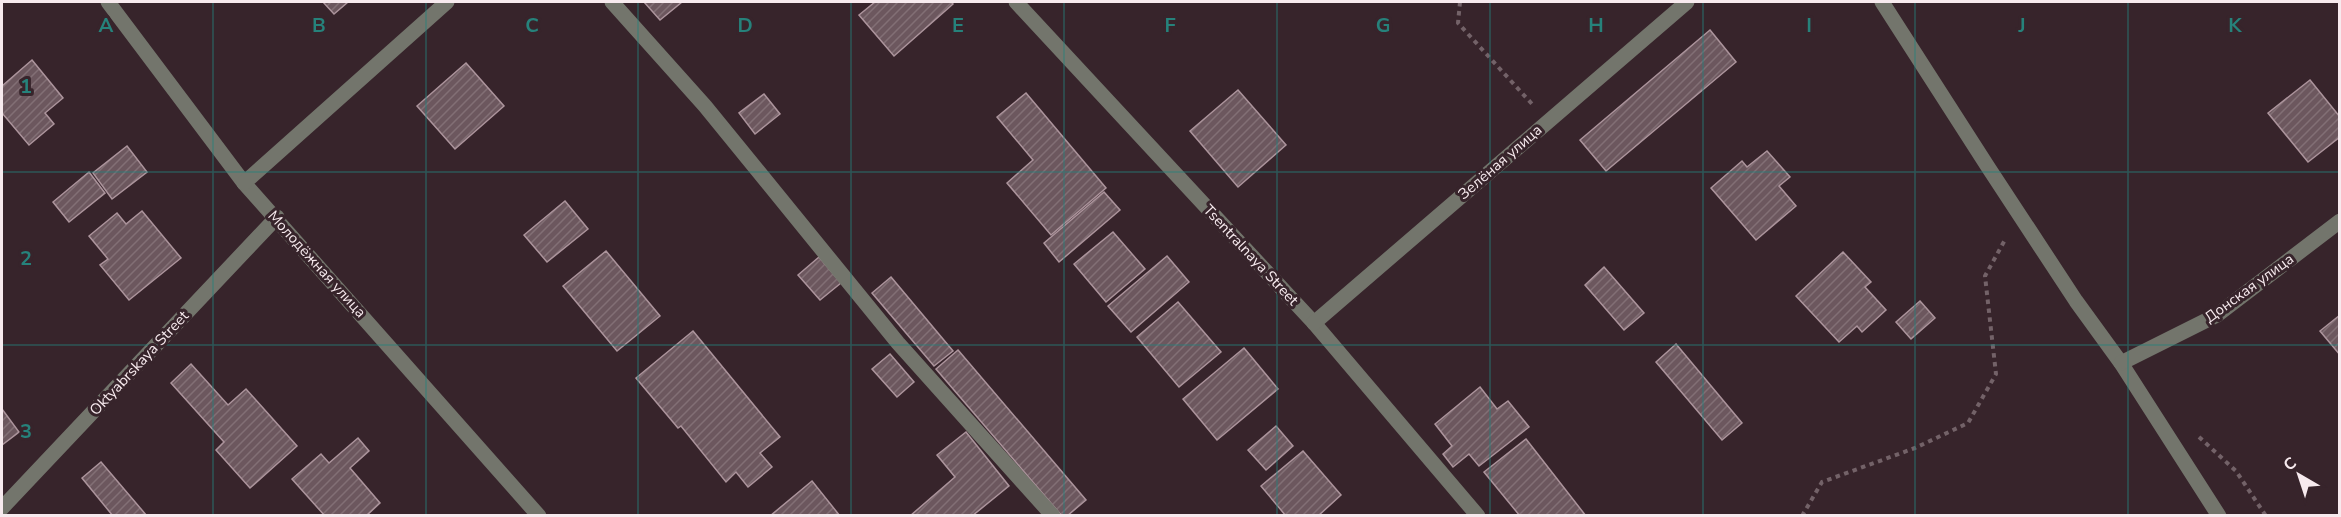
<svg xmlns="http://www.w3.org/2000/svg" width="2341" height="517" font-family="'Nunito Sans',sans-serif">
<style>
.building{fill:url(#building-hatch);stroke:#ac949c;stroke-width:1.5}
.lines{fill:none;stroke-linecap:round;stroke-linejoin:round}
.path{stroke:#736268;stroke-width:4;stroke-dasharray:4.5 4.5;stroke-linecap:butt}
.minor{stroke:#73756c;stroke-width:15}
.grid{fill:none;stroke:#26827b;stroke-width:1.5;stroke-opacity:0.55}
.labels{text-anchor:middle;dominant-baseline:central;stroke-width:6;stroke-linejoin:round;paint-order:stroke}
.street-label{font-size:15px;fill:#f7eaee;stroke:#37242b}
.grid-label{font-size:20px;text-anchor:middle;font-weight:bold;fill:#26827b;stroke:#37242b;stroke-width:6;stroke-linejoin:round;paint-order:stroke}
</style>
<defs>
<pattern id="building-hatch" width="6" height="6" patternUnits="userSpaceOnUse" patternTransform="scale(1.5)"><rect width="6" height="6" fill="#6c575e"/><path d="M-1 1l2-2M0 6l6-6M5 7l2-2" fill="none" stroke="#826f75"/></pattern>
</defs>
<rect width="100%" height="100%" fill="#37242b"/>
<g class="building">
<polygon points="323,2 348,2 334,14"/>
<polygon points="644,2 682,2 660,20"/>
<polygon points="875,2 951,2 953,4 894,56 859,15"/>
<polygon points="1710,30 1736,62 1606,171 1580,140"/>
<polygon points="32,60 63,98 45,113 54,124 29,145 2,113 2,86"/>
<polygon points="466,63 504,106 455,149 417,106"/>
<polygon points="2310,80 2340,117 2340,137 2308,162 2268,113"/>
<polygon points="1238,90 1286,145 1238,187 1190,131"/>
<polygon points="1026,93 1106,188 1051,235 1007,183 1033,160 997,117"/>
<polygon points="764,94 780,114 755,134 739,113"/>
<polygon points="127,146 147,172 112,199 93,173"/>
<polygon points="1767,151 1790,177 1779,186 1796,206 1756,240 1711,188 1742,161 1747,167"/>
<polygon points="89,172 105,193 69,222 53,202"/>
<polygon points="1104,192 1120,210 1059,262 1044,243"/>
<polygon points="565,201 588,229 547,262 524,235"/>
<polygon points="142,211 181,258 129,300 100,265 108,259 89,236 117,213 126,224"/>
<polygon points="1113,232 1145,269 1106,302 1074,264"/>
<polygon points="606,251 660,316 617,351 563,286"/>
<polygon points="1843,252 1871,282 1865,287 1886,310 1862,332 1857,326 1839,342 1796,296"/>
<polygon points="1167,256 1189,282 1131,332 1108,306"/>
<polygon points="819,257 841,283 820,300 798,275"/>
<polygon points="1604,267 1644,313 1624,330 1585,285"/>
<polygon points="891,277 953,351 934,366 872,293"/>
<polygon points="1920,301 1935,318 1911,339 1896,322"/>
<polygon points="1178,302 1221,352 1179,387 1137,337"/>
<polygon points="2340,315 2340,355 2320,331"/>
<polygon points="693,331 780,437 760,453 772,467 748,487 736,472 726,482 681,426 678,428 636,378"/>
<polygon points="1676,344 1742,423 1722,440 1656,362"/>
<polygon points="1244,348 1278,389 1217,440 1183,399"/>
<polygon points="958,350 1086,500 1067,516 1062,516 936,369"/>
<polygon points="890,354 914,382 897,397 872,369"/>
<polygon points="191,364 228,405 246,389 297,446 250,488 216,450 224,442 171,383"/>
<polygon points="1480,387 1497,409 1508,401 1529,427 1479,466 1469,454 1453,467 1443,454 1452,446 1435,424"/>
<polygon points="2,409 19,432 2,445"/>
<polygon points="1276,426 1293,446 1266,470 1248,450"/>
<polygon points="966,432 1009,486 972,516 910,516 955,477 937,455"/>
<polygon points="358,438 369,451 350,468 380,503 366,516 325,516 292,479 321,454 329,463"/>
<polygon points="1526,439 1586,516 1520,516 1484,472"/>
<polygon points="1303,451 1341,495 1318,516 1286,516 1261,486"/>
<polygon points="101,462 147,516 113,516 82,478"/>
<polygon points="812,481 840,516 770,516"/>
</g>
<g class="lines">
<g class="path">
<polyline points="1460,2 1458,23 1532,104"/>
<polyline points="2199,437 2236,471 2266,516"/>
<polyline points="1802,516 1822,482 1915,448 1968,423 1996,374 1985,276 2006,238"/>
</g>
<g class="minor">
<polyline points="108,2 244,183 539,516"/>
<polyline points="612,2 705,106 898,343 1053,516"/>
<polyline points="1016,2 1314,323 1478,516"/>
<polyline points="1882,2 1988,167 2076,301 2121,363 2219,516"/>
<polyline points="244,183 447,2"/>
<polyline points="1314,323 1687,2"/>
<polyline points="2121,363 2217,315 2340,221"/>
<polyline points="2,508 277,217"/>
</g>
</g>
<path class="grid" d="M213,2V516M426,2V516M638,2V516M851,2V516M1064,2V516M1277,2V516M1490,2V516M1703,2V516M1915,2V516M2128,2V516M2,172H2340M2,345H2340"/>
<g class="labels">
<g class="street-label">
<text transform="translate(1500 162) rotate(-41)">Зелёная улица</text>
<text transform="translate(1251 255) rotate(47)">Tsentralnaya Street</text>
<text transform="translate(317 264) rotate(48)">Молодёжная улица</text>
<text transform="translate(2249 288) rotate(-36)">Донская улица</text>
<text transform="translate(139 363) rotate(-47)">Oktyabrskaya Street</text>
</g>
</g>
<g class="grid-label">
<text x="106" y="32">A</text>
<text x="319" y="32">B</text>
<text x="532" y="32">C</text>
<text x="745" y="32">D</text>
<text x="958" y="32">E</text>
<text x="1170" y="32">F</text>
<text x="1383" y="32">G</text>
<text x="1596" y="32">H</text>
<text x="1809" y="32">I</text>
<text x="2022" y="32">J</text>
<text x="2235" y="32">K</text>
<text x="26" y="93">1</text>
<text x="26" y="265">2</text>
<text x="26" y="438">3</text>
</g>
<rect width="2341" height="517" fill="none" stroke="#f7eaee" stroke-width="6"/>
<g transform="translate(2299 475) rotate(321)" stroke="#37242b" stroke-width="4.5" paint-order="stroke">
<path d="M0-4.5L10 22L0 15L-10 22Z" fill="#f7eaee"/>
<text y="-9" font-size="16" font-weight="bold" text-anchor="middle" fill="#f7eaee">С</text>
</g>
</svg>
